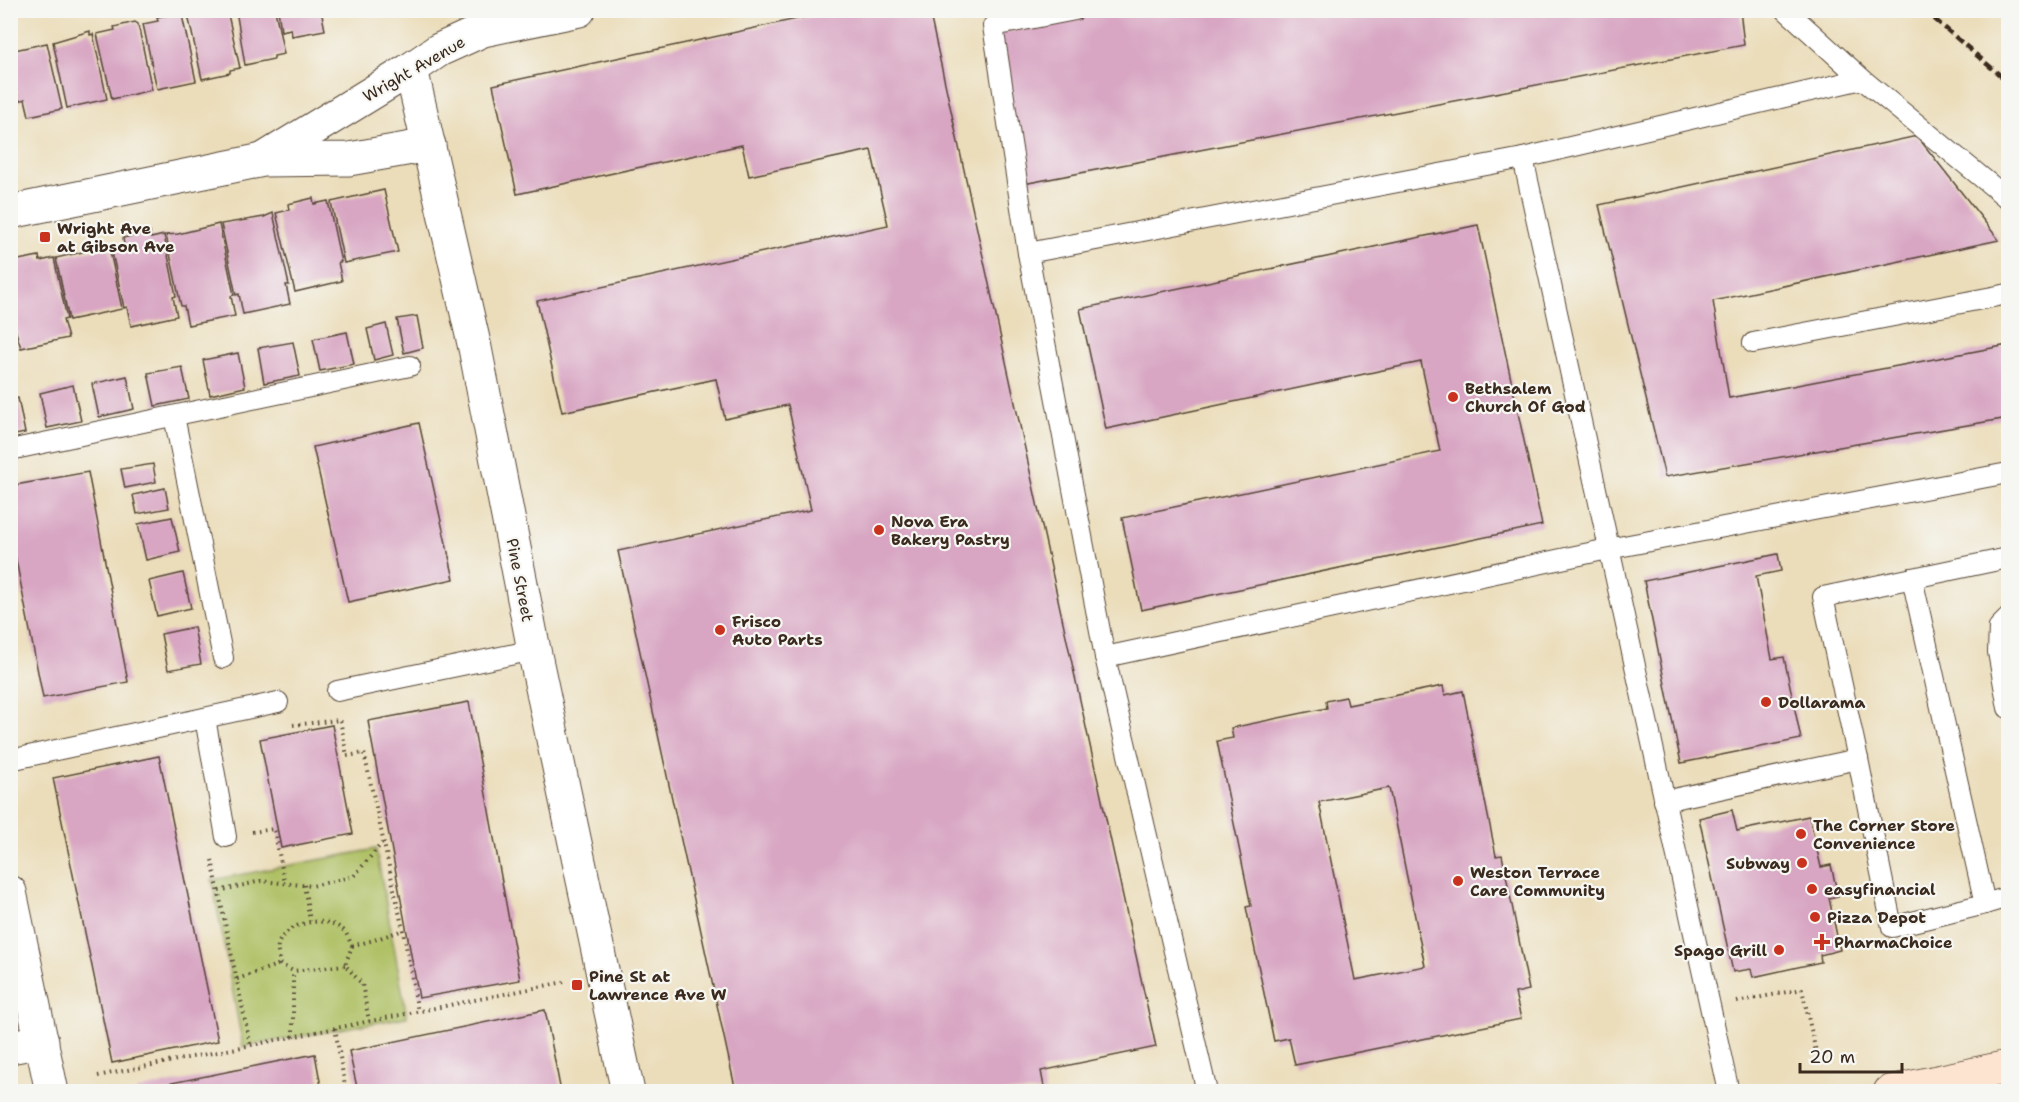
<svg xmlns="http://www.w3.org/2000/svg" width="2019" height="1102" font-family="'Shantell Sans',sans-serif">
<style>
.green{fill:#aec063;stroke:#747540;stroke-width:1.5}
.building{fill:#d8a5c2;fill-rule:evenodd}
.lines{fill:none;stroke-linecap:round;stroke-linejoin:round}
.lane-casing{stroke:#554535;stroke-width:22}
.street-casing{stroke:#554535;stroke-width:35}
.secondary-casing{stroke:#554535;stroke-width:35}
.path{stroke:#554535;stroke-width:4;stroke-dasharray:1.5 4.5;stroke-linecap:butt}
.lane{stroke:#fff;stroke-width:20}
.street{stroke:#fff;stroke-width:33}
.secondary{stroke:#fde4d1;stroke-width:33}
.rail{stroke:#3b2a1e;stroke-width:4.5;stroke-dasharray:9 4.5;stroke-linecap:butt}
.poi-dot{fill:#c8321e;stroke:#f6f6f2;stroke-width:2}
.labels{text-anchor:middle;dominant-baseline:central;stroke-width:4.5;stroke-linejoin:round;paint-order:stroke}
.street-label{font-size:16px;fill:#3b2a1e;stroke:#f6f6f2}
.poi-label{font-size:16px;font-weight:bold;fill:#3b2a1e;stroke:#f6f6f2;text-anchor:start}
</style>
<rect width="100%" height="100%" fill="#f6f6f2"/>
<filter id="ink" filterUnits="userSpaceOnUse"><feTurbulence type="fractalNoise" baseFrequency=".0167" numOctaves="2"/><feDisplacementMap in="SourceGraphic" scale="12" xChannelSelector="R" yChannelSelector="G"/><feConvolveMatrix kernelMatrix="1 2 1 2 8 2 1 2 1" color-interpolation-filters="sRGB"/></filter>
<filter id="wash" filterUnits="userSpaceOnUse"><feTurbulence type="fractalNoise" baseFrequency=".008" numOctaves="4" result="noise"/><feDisplacementMap in="SourceGraphic" scale="24" xChannelSelector="R" yChannelSelector="G"/><feGaussianBlur stdDeviation="1.35" result="paint"/><feColorMatrix in="noise" values="0 0 0 0 0 0 0 0 0 0 0 0 0 0 0 0 0 1.4 0 .05"/><feComposite in="paint" operator="in"/></filter>
<g filter="url(#wash)">
<rect width="100%" height="100%" fill="#ebddba"/>
<polygon class="green" points="376,849 407,1017 243,1047 212,880"/>
<g id="blocks">
<g class="building">
<polygon points="227,10 240,68 230,70 230,73 202,79 188,15 191,14 190,11 192,10"/>
<polygon points="236,10 275,10 284,54 274,56 274,59 245,65"/>
<polygon points="278,10 321,10 325,30 292,36 291,29 281,31"/>
<polygon points="838,10 929,10 1156,1047 1041,1071 1045,1092 736,1092 618,551 811,510 788,405 725,419 716,379 562,412 537,301 888,225 871,150 749,176 742,145 517,194 493,85"/>
<polygon points="1121,10 1740,10 1744,45 1023,184 997,33"/>
<polygon points="179,13 182,15 196,81 157,89 143,24 158,21 157,17"/>
<polygon points="135,22 138,24 152,90 112,99 97,34 115,30 114,27"/>
<polygon points="90,31 90,35 93,34 107,99 67,108 53,42"/>
<polygon points="47,43 62,109 29,116 25,99 19,101 10,60 10,51"/>
<polygon points="10,95 17,119 10,120"/>
<polygon points="1917,136 1999,240 1713,301 1729,398 2008,345 2008,418 1665,477 1599,205"/>
<polygon points="384,190 398,252 344,263 331,202"/>
<polygon points="313,198 314,204 328,201 341,262 338,262 342,281 295,292 276,213 289,210 288,204"/>
<polygon points="273,213 289,285 286,285 290,304 243,314 239,294 236,295 221,224 264,217"/>
<polygon points="219,224 234,295 231,296 235,316 188,325 184,306 181,306 166,235 178,234"/>
<polygon points="1478,225 1542,525 1141,610 1122,518 1440,451 1421,362 1106,429 1080,309"/>
<polygon points="150,232 151,238 164,235 176,296 173,297 177,316 131,326 127,307 124,308 111,247 124,245 123,238"/>
<polygon points="109,246 122,309 69,320 56,258"/>
<polygon points="39,256 40,261 54,258 67,319 63,320 68,338 21,348 10,313 10,267 14,267 13,261"/>
<polygon points="417,316 423,348 404,353 397,319"/>
<polygon points="386,324 393,355 374,360 367,329"/>
<polygon points="347,332 354,364 320,371 313,339"/>
<polygon points="293,342 300,376 264,383 258,348"/>
<polygon points="238,353 245,387 210,395 203,360"/>
<polygon points="182,367 189,399 155,406 148,373"/>
<polygon points="127,376 134,409 99,417 92,384"/>
<polygon points="73,385 81,421 47,428 40,393"/>
<polygon points="18,398 25,433 10,436 10,399"/>
<polygon points="419,423 454,579 348,602 313,447"/>
<polygon points="153,464 156,482 125,488 121,469"/>
<polygon points="88,472 128,682 43,698 10,529 10,486"/>
<polygon points="165,488 169,508 137,514 133,495"/>
<polygon points="172,517 180,552 146,560 138,524"/>
<polygon points="1778,554 1781,571 1756,576 1772,659 1784,657 1801,739 1681,763 1644,581"/>
<polygon points="183,573 191,608 157,616 149,581"/>
<polygon points="194,627 201,664 168,670 161,634"/>
<path d="M1443,686L1445,695L1463,691L1496,856L1502,855L1529,990L1515,993L1521,1019L1295,1065L1289,1038L1274,1041L1246,907L1251,906L1217,741L1233,738L1231,728L1327,708L1326,701L1346,697L1348,705ZM1389,788L1425,966L1355,980L1319,802Z"/>
<polygon points="469,702 520,980 419,998 368,721"/>
<polygon points="332,725 353,834 281,848 260,739"/>
<polygon points="159,756 218,1041 112,1063 53,778"/>
<polygon points="1732,810 1737,831 1809,816 1821,867 1831,865 1838,896 1829,898 1840,950 1820,955 1821,962 1753,977 1751,969 1733,972 1699,818"/>
<polygon points="545,1010 561,1092 358,1092 349,1051"/>
<polygon points="315,1054 322,1092 137,1092 137,1090"/>
</g>
</g>
</g>
<g filter="url(#ink)">
<use href="#blocks" fill-opacity="0" stroke="#554535" stroke-width="1.5"/>
<g class="lines">
<g class="lane-casing">
<g id="lane">
<polyline points="1786,10 1862,79 2008,199"/>
<polyline points="1523,158 1729,1092"/>
<polyline points="1028,253 993,26 1075,10"/>
<polyline points="1753,343 2008,294"/>
<polyline points="174,416 223,658"/>
<polyline points="10,450 410,366"/>
<polyline points="2008,618 1999,627 1998,652 2008,708"/>
<polyline points="1105,657 1608,549 2008,473"/>
<polyline points="337,691 534,650"/>
<polyline points="205,718 226,837"/>
<polyline points="1858,759 1892,927 1985,904 1912,578"/>
<polyline points="10,760 278,702"/>
<polyline points="1664,801 1858,759 1823,597 2008,558"/>
<polyline points="1985,904 2008,897"/>
<polyline points="1207,1092 1105,657 1028,253 1523,158 1862,79"/>
</g>
</g>
<g class="street-casing">
<g id="street">
<polyline points="411,69 475,348 534,650 628,1092"/>
<polyline points="264,159 411,69 439,50 483,30 579,10"/>
<polyline points="10,212 263,160 349,159 429,145"/>
<polyline points="10,892 52,1092"/>
<polyline points="10,1047 42,1041"/>
</g>
</g>
<g class="secondary-casing">
<polyline id="secondary" points="1890,1092 2008,1067"/>
</g>
<g class="path">
<polyline points="293,725 340,720 347,756 364,753 403,930 418,1012"/>
<polyline points="252,832 274,829 285,883"/>
<polyline points="212,860 250,1044"/>
<polyline points="304,885 310,921"/>
<polyline points="219,891 261,881 312,886 354,876 382,843"/>
<polyline points="352,946 374,940 403,930"/>
<path d="M345,965L293,971L280,964C279,959 277,951 278,945C285,921 330,913 346,933C348,937 350,942 352,946L345,965L362,984L369,1021"/>
<polyline points="237,979 280,964"/>
<polyline points="1737,1002 1802,989 1816,1052"/>
<polyline points="335,1028 346,1092"/>
<polyline points="293,1037 293,971"/>
<polyline points="98,1076 564,982"/>
</g>
<use href="#lane" class="lane"/>
<use href="#street" class="street"/>
<use href="#secondary" class="secondary"/>
<polyline class="rail" points="1924,10 2008,82"/>
</g>
</g>
<g class="poi-dot">
<rect x="39" y="231" width="12" height="12" rx="3"/>
<circle cx="1453" cy="397" r="6"/>
<circle cx="879" cy="530" r="6"/>
<circle cx="720" cy="630" r="6"/>
<circle cx="1766" cy="702" r="6"/>
<circle cx="1801" cy="834" r="6"/>
<circle cx="1802" cy="863" r="6"/>
<circle cx="1458" cy="881" r="6"/>
<circle cx="1812" cy="889" r="6"/>
<circle cx="1815" cy="917" r="6"/>
<path d="M1819 933h6v6h6v6h-6v6h-6v-6h-6v-6h6z"/>
<circle cx="1779" cy="950" r="6"/>
<rect x="571" y="979" width="12" height="12" rx="3"/>
</g>
<g class="labels">
<g class="street-label">
<text transform="translate(414 69) rotate(-30)">Wright Avenue</text>
<text transform="translate(520 580) rotate(79)">Pine Street</text>
</g>
<g class="poi-label">
<text x="57" y="228">Wright Ave<tspan x="57" dy="18">at Gibson Ave</tspan></text>
<text x="1465" y="388">Bethsalem<tspan x="1465" dy="18">Church Of God</tspan></text>
<text x="891" y="521">Nova Era<tspan x="891" dy="18">Bakery Pastry</tspan></text>
<text x="732" y="621">Frisco<tspan x="732" dy="18">Auto Parts</tspan></text>
<text x="1778" y="702">Dollarama</text>
<text x="1813" y="825">The Corner Store<tspan x="1813" dy="18">Convenience</tspan></text>
<text x="1790" y="863" text-anchor="end">Subway</text>
<text x="1470" y="872">Weston Terrace<tspan x="1470" dy="18">Care Community</tspan></text>
<text x="1824" y="889">easyfinancial</text>
<text x="1827" y="917">Pizza Depot</text>
<text x="1834" y="942">PharmaChoice</text>
<text x="1767" y="950" text-anchor="end">Spago Grill</text>
<text x="589" y="976">Pine St at<tspan x="589" dy="18">Lawrence Ave W</tspan></text>
</g>
</g>
<rect width="2019" height="1102" fill="none" stroke="#f6f6f2" stroke-width="36"/>
<path d="M1800 1063v9h102v-9" fill="none" stroke="#3b2a1e" stroke-width="3"/>
<text x="1809" y="1063" font-size="18" fill="#3b2a1e" stroke="#f6f6f2" stroke-width="4.5" paint-order="stroke">20 m</text>
</svg>
